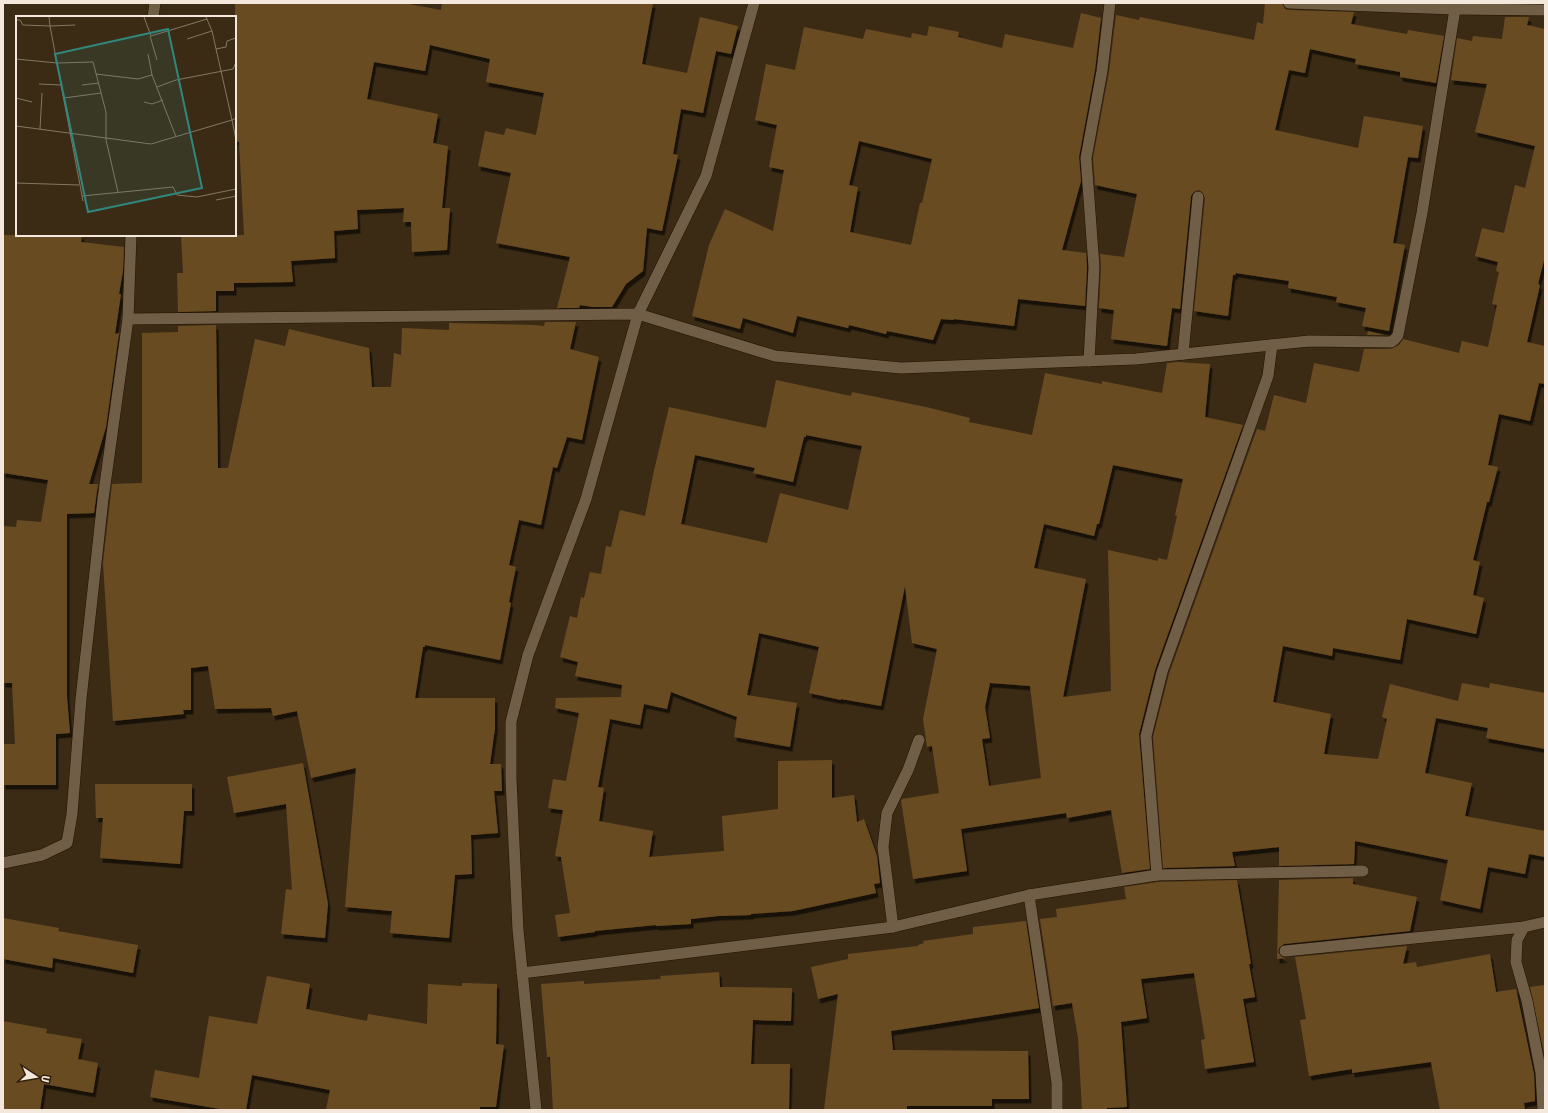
<svg xmlns="http://www.w3.org/2000/svg" width="1548" height="1113" font-family="'Fira Sans Condensed',sans-serif">
<style>
.building{fill:#694b23;fill-rule:evenodd;filter:url(#shadow)}
.lines{fill:none;stroke-linecap:round;stroke-linejoin:round}
.minor-casing{stroke:#221301;stroke-width:12}
.minor{stroke:#705e47;stroke-width:11}
.inset-road{fill:none;stroke:#857764;stroke-width:1}
.view{fill:#31877e;fill-opacity:0.15;stroke:#31877e;stroke-width:2}
.inset-edge{fill:none;stroke:#f3e8db;stroke-width:2}
</style>
<defs>
<filter id="shadow"><feDropShadow dx="2.5" dy="4.5" stdDeviation="0" flood-color="#0009"/></filter>
</defs>
<rect width="100%" height="100%" fill="#3b2b15"/>
<g class="building">
<polygon points="235,3 403,3 441,10 442,3 653,3 642,64 687,73 700,17 738,26 731,54 716,51 703,113 681,109 673,154 678,155 662,231 647,228 643,271 626,284 612,307 593,307 580,305 579,308 557,308 570,257 496,243 511,173 478,166 485,131 504,135 506,128 536,135 544,93 486,82 490,59 430,45 425,71 374,62 367,99 438,114 433,143 448,146 442,208 450,208 447,250 412,252 411,222 403,222 404,208 357,210 358,229 334,231 335,258 291,261 293,282 234,283 234,291 216,291 216,311 178,312 177,273 183,273 181,235 244,235 239,142 235,141"/>
<polygon points="1265,3 1282,3 1285,9 1289,10 1354,12 1351,24 1407,34 1408,30 1444,36 1436,83 1400,77 1400,72 1355,64 1356,59 1310,49 1305,73 1289,70 1275,130 1358,148 1364,116 1423,126 1418,158 1408,157 1393,243 1405,245 1389,331 1362,326 1366,308 1336,302 1337,297 1288,288 1289,281 1236,273 1235,275 1233,275 1228,316 1194,311 1205,198 1202,192 1198,190 1193,193 1191,196 1180,309 1172,308 1167,346 1111,339 1114,310 1099,308 1101,267 1100,254 1124,257 1137,194 1095,185 1093,158 1109,72 1116,15 1139,20 1140,17 1254,40 1257,22 1263,24"/>
<path d="M1081,13L1101,18L1095,70L1079,157L1081,181L1062,250L1086,253L1087,267L1085,306L1018,299L1014,326L954,319V320L941,319L933,340L887,331L886,334L849,325L848,328L797,316L793,333L743,318L740,329L692,316L709,245L725,209L773,231L784,170L769,167L777,125L755,120L766,64L795,70L804,27L863,39L866,29L911,38L912,33L927,36L929,26L959,32L958,37L1002,48L1005,34L1073,48ZM859,141L932,159L922,203H920L911,245L850,232L858,187L849,185Z"/>
<polygon points="1505,17 1529,17 1527,25 1545,29 1545,256 1538,284 1540,285 1527,342 1545,346 1545,384 1539,383 1530,421 1499,414 1488,465 1498,467 1489,502 1487,502 1473,560 1480,562 1473,595 1484,598 1476,634 1407,619 1400,660 1333,648 1332,656 1283,646 1273,702 1331,714 1324,754 1378,759 1387,719 1382,717 1390,684 1458,701 1462,683 1489,688 1490,683 1545,693 1545,749 1486,738 1488,728 1436,718 1425,773 1472,783 1465,816 1545,831 1545,857 1529,854 1525,874 1488,867 1480,909 1440,900 1448,860 1355,841 1354,864 1279,866 1279,847 1232,852 1235,866 1163,868 1153,737 1169,674 1257,429 1265,431 1274,395 1306,403 1314,363 1359,372 1364,349 1391,349 1399,345 1403,339 1459,353 1462,341 1488,347 1497,305 1492,304 1499,272 1496,271 1498,262 1475,256 1482,228 1504,233 1515,185 1525,188 1535,146 1475,132 1487,84 1451,80 1457,38 1472,41 1473,36 1502,39"/>
<polygon points="3,235 82,235 81,242 124,247 123,271 119,294 121,294 115,334 119,333 106,427 89,484 98,484 94,513 67,514 67,697 70,733 56,734 56,785 3,785 3,744 15,744 12,683 3,683 3,526 16,527 17,520 41,522 48,480 3,473"/>
<polygon points="545,322 576,322 570,349 599,357 582,440 567,437 557,468 553,467 541,525 519,520 509,565 516,567 509,602 511,603 500,660 425,645 425,647 423,647 415,698 495,698 495,728 490,764 501,764 502,791 494,791 498,833 471,835 472,874 455,875 449,938 390,933 392,911 345,907 356,768 311,778 297,711 273,716 271,708 215,709 208,666 191,668 191,710 183,710 184,714 113,721 103,563 112,484 142,483 142,333 178,332 178,326 216,325 218,468 228,468 255,339 285,346 289,329 369,348 372,387 391,387 394,353 401,355 402,328 449,330 449,323 534,325 544,326"/>
<polygon points="1368,331 1384,335 1367,335"/>
<path d="M1177,362L1210,364L1205,417L1243,425L1155,670L1139,734L1150,869L1122,873L1111,810L1067,818L1066,813L961,829L967,871L913,879L901,800L902,799L939,793L932,746L927,747L923,719L937,649L912,643L905,586L881,706L841,699V700L809,693L819,647L759,633L747,695L797,703L790,747L734,737L737,717L671,692L667,709L644,704L640,725L610,719L598,787L604,788L599,821L653,831L649,857L724,851L722,816L778,809V761L832,760V798L854,795L857,822L864,819L877,856L880,883L874,884L876,893L793,911L751,914V915L718,916L691,919V924L656,926V925L595,931V932L558,937L555,915L570,913L561,857L555,856L563,810L548,808L553,779L566,781L579,713L555,708L556,698L621,697L622,685L575,676L578,662L560,657L570,616L577,618L581,597L584,598L590,572L601,574L606,546L611,547L620,510L645,516L653,475L669,407L766,428L776,380L851,396L852,392L926,407L970,418L969,422L1032,435L1045,373L1102,384V381L1162,393L1167,363ZM806,435L862,446L848,510L780,493L767,543L681,524L695,455L755,468L753,473L793,482L804,437H806ZM1113,465L1183,479L1175,515L1177,516L1167,560L1158,558V561L1108,550L1111,691L1063,697L1086,579L1034,568L1044,524L1094,536L1097,524H1099ZM990,683L1030,686L1041,778L989,786L982,739L990,738L985,707Z"/>
<polygon points="303,763 328,904 325,938 281,934 286,889 292,890 286,804 234,813 227,777"/>
<polygon points="95,784 192,784 192,811 184,811 180,864 100,858 103,818 96,818"/>
<polygon points="1353,878 1353,884 1417,897 1410,931 1284,944 1279,948 1278,952 1282,957 1286,958 1277,959 1279,880"/>
<polygon points="1237,880 1251,964 1249,964 1255,997 1243,999 1254,1062 1205,1069 1201,1040 1205,1039 1194,973 1141,979 1147,1018 1121,1022 1127,1107 1107,1108 1107,1110 1082,1110 1078,1038 1072,1003 1053,1006 1040,919 1057,917 1056,909 1126,899 1124,887 1158,882"/>
<polygon points="3,918 59,928 58,931 138,945 133,973 53,958 52,968 3,959"/>
<polygon points="1026,921 1039,1008 891,1031 893,1050 1028,1051 1029,1099 992,1099 992,1106 907,1106 907,1110 824,1110 838,994 818,999 811,967 848,959 848,954 918,946 918,945 924,943 923,941 973,934 973,927"/>
<polygon points="1407,946 1403,964 1416,962 1417,967 1490,954 1496,992 1516,989 1534,1074 1535,1101 1524,1103 1525,1110 1440,1110 1431,1062 1352,1073 1352,1069 1309,1076 1300,1020 1306,1019 1295,957"/>
<polygon points="719,972 720,987 792,988 791,1021 753,1020 751,1064 790,1064 789,1110 553,1110 550,1057 547,1057 541,984 584,981 584,984 661,979 660,976"/>
<polygon points="267,976 310,984 306,1009 367,1021 368,1014 427,1024 428,984 462,986 462,983 497,984 496,1044 504,1045 496,1107 480,1107 480,1110 326,1110 330,1090 252,1075 246,1110 226,1110 150,1097 155,1070 199,1078 209,1016 257,1024"/>
<polygon points="1545,985 1545,1057 1530,987"/>
<polygon points="3,1021 47,1029 46,1033 82,1039 78,1059 98,1063 93,1093 44,1084 40,1110 3,1110"/>
</g>
<g class="lines">
<g class="minor-casing">
<g id="minor">
<polyline points="1289,3 1454,9 1545,10"/>
<polyline points="153,17 155,3"/>
<polyline points="128,319 638,314 775,356 901,368 1136,359 1309,341 1391,342 1395,339 1398,335 1422,213 1456,3"/>
<polyline points="1183,354 1198,197"/>
<polyline points="1089,361 1094,267 1086,158 1102,71 1110,3"/>
<polyline points="3,863 42,855 67,843 72,814 81,699 103,499 128,319 131,235"/>
<polyline points="1157,875 1146,736 1162,672 1268,376 1272,345"/>
<polyline points="1029,895 1057,1083 1057,1110"/>
<polyline points="893,927 883,847 887,813 908,770 919,740"/>
<polyline points="1285,951 1524,927"/>
<polyline points="522,973 893,927 1029,895 1157,875 1363,871"/>
<polyline points="536,1110 518,930 511,779 511,722 528,655 586,499 638,314 706,176 754,3"/>
<polyline points="1543,1110 1541,1073 1527,1001 1516,962 1517,940 1524,927 1545,922"/>
</g>
</g>
<use href="#minor" class="minor"/>
</g>
<g transform="translate(16 16)">
<rect width="220" height="220" fill="#3b2b15"/>
<path class="inset-road" d="M33,1L34,10L59,9M128,1L135,20L191,3M0,4H4L7,9L34,10L67,185M134,20L141,44M171,23L196,15M200,33L210,31L211,25L220,22M132,38L136,59L160,121M0,43L41,47L77,46L90,96V124L102,176M80,58L122,63L136,59M23,68L45,69M66,69L83,67M141,71L160,64L217,53L220,46M0,82L16,86M48,82L85,77M128,86L136,88L147,84M220,102L216,104L220,124M0,110L135,128L216,104L196,15L190,1M24,113L26,77M0,167L63,169M66,180L157,171L161,179L181,181L220,173M200,184L220,180"/>
<path class="view" d="M152,13L186,172L72,196L39,38Z"/>
<rect width="220" height="220" class="inset-edge"/>
</g>
<rect width="1548" height="1113" fill="none" stroke="#f3e8db" stroke-width="8"/>
<g transform="translate(36 1077) rotate(102)" stroke="#31210c" stroke-width="3" paint-order="stroke">
<path d="M0-3L7 15L0 10L-7 15Z" fill="#f3e8db"/>
<text y="-6" font-size="11" font-weight="bold" text-anchor="middle" fill="#f3e8db">U</text>
</g>
</svg>
